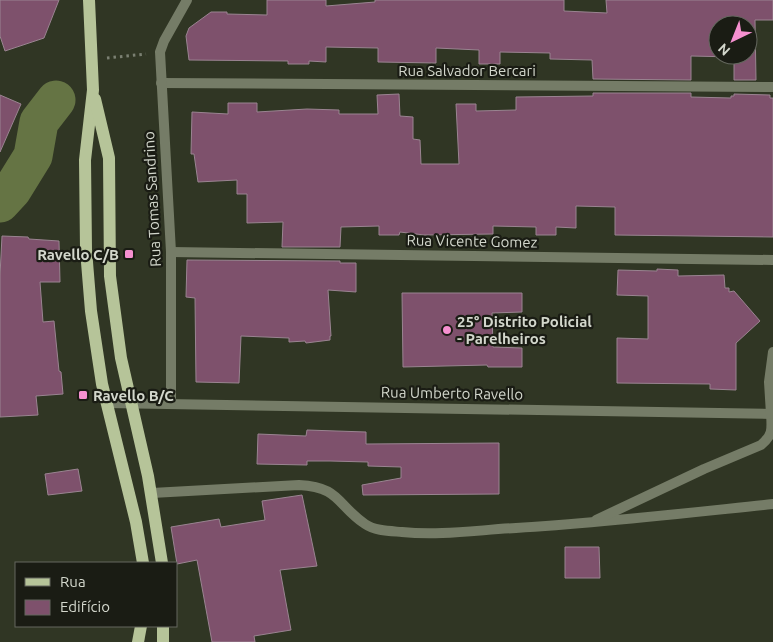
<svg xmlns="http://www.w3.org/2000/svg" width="773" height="642" font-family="Ubuntu,sans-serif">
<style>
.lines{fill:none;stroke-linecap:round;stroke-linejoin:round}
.river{stroke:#657444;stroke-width:39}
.building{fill:#7e516c;stroke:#9a8491;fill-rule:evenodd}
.path{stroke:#7b8072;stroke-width:3;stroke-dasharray:2.5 4;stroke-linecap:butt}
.lane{stroke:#757c67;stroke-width:10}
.street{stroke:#757c67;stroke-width:10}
.primary{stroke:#b6c499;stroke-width:12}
.poi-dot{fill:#f690d0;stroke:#1a1c14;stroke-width:2}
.labels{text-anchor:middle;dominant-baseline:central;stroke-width:4.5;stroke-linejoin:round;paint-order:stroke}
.street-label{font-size:15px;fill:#d3d7cc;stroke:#1a1c14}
.poi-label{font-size:15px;font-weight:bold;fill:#d3d7cc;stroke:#1a1c14;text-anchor:start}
</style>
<rect width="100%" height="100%" fill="#303624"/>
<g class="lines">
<polyline class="river" points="0,203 12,190 33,156 39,122 56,100"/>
</g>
<g class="building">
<polygon points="0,0 59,0 44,38 5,51 0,36"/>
<path d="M267,0H326V6L375,2V0H564V11L607,13L606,0H773V20H755L756,80H734V57L691,56V80L593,79L592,60L550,59V53L500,52V64H479V50L436,48V63L378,62V48L326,47V62L309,61V64H288V61L189,60L186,36L189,28L211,12H227V14L267,15ZM718,25H748V55H718Z"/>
<polygon points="593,93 691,93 691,97 731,98 731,96 734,96 734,94 770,95 770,98 773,98 773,237 615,235 615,207 576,206 576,228 556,227 556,235 536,235 536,227 493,226 493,234 424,235 400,232 399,235 379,235 379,226 341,227 340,247 282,247 283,222 247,223 247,194 237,194 237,180 198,182 194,154 191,154 192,112 228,114 228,103 257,103 257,112 307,109 339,110 339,114 378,114 377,95 399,94 400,116 413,117 413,139 420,140 421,164 459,164 456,104 476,104 476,111 516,110 516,97 593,96"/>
<polygon points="0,95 21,104 0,152"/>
<polygon points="2,236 28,237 29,239 59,241 60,282 40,282 43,322 54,321 59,371 61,372 63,394 36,396 38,415 0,417 0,275"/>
<polygon points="187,260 340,261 340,263 356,263 356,292 328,290 331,336 330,336 330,340 306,343 305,341 289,342 289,338 241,336 239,383 196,382 195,298 186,297"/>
<polygon points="657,269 678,270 678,276 724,275 725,288 729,288 729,292 734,291 760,321 736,343 736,390 710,389 710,384 617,383 617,338 648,339 648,296 617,295 618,270 657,271"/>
<polygon points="402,293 522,293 522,312 492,313 493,347 522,348 522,367 488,367 487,365 403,367"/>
<polygon points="307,430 366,432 366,444 499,443 499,494 363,495 362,485 401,478 401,467 368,466 368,462 330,461 307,461 307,465 257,464 258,434 306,436"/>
<polygon points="78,469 82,491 48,495 45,474"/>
<polygon points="302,495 317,566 280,570 291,630 254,636 255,642 212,642 197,560 177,564 171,527 219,519 221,527 265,520 262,501"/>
<polygon points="565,547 599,547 600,578 565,578"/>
</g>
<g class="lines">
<polyline class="path" points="107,58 146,54"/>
<g class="lane">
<path d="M152,493L299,485C340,487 336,504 365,524C375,531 390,531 402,532C439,536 478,530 516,528C602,523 687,513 773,504"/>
<path d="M596,520L704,469L761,445C773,435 772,429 771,414"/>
</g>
<g class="street">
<polyline points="161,83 773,87"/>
<polyline points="171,252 773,260"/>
<polyline points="107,403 773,414"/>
<polyline points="171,403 171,252 160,52 164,41 187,0"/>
<polyline points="771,414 769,382 773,352"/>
</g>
<g class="primary">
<polyline points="89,0 93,90 85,160 86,250 91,311 102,384 136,522 143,563"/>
<polyline points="95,99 109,158 110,276 121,358 148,476 162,563"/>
<polyline points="138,642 141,626"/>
<polyline points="163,642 163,626"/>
</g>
</g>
<g class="poi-dot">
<rect x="124" y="249" width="10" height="10" rx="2.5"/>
<circle cx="447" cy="330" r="5"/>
<rect x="78" y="390" width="10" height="10" rx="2.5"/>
</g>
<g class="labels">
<g class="street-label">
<text x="467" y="70">Rua Salvador Bercari</text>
<text transform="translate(152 199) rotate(-93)">Rua Tomas Sandrino</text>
<text transform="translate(472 241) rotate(1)">Rua Vicente Gomez</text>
<text transform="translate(452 393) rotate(1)">Rua Umberto Ravello</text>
</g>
<g class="poi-label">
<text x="119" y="254" text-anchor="end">Ravello C/B</text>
<text x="457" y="321">25° Distrito Policial<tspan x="457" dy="17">- Parelheiros</tspan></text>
<text x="93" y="395">Ravello B/C</text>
</g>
</g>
<rect x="15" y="562" width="162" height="65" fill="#1a1c14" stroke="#64675e"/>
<rect x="25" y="578" width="25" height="8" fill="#b6c499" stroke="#64675e"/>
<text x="60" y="587" font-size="15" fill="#d3d7cc">Rua</text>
<rect x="25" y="600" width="25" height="15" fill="#7e516c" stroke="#64675e"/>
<text x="60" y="612" font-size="15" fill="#d3d7cc">Edifício</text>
<g transform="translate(733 40) rotate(223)"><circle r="24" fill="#1a1c14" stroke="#64675e"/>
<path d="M0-4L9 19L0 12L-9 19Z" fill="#f690d0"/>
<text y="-8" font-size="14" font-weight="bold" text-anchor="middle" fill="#d3d7cc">N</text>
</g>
</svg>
